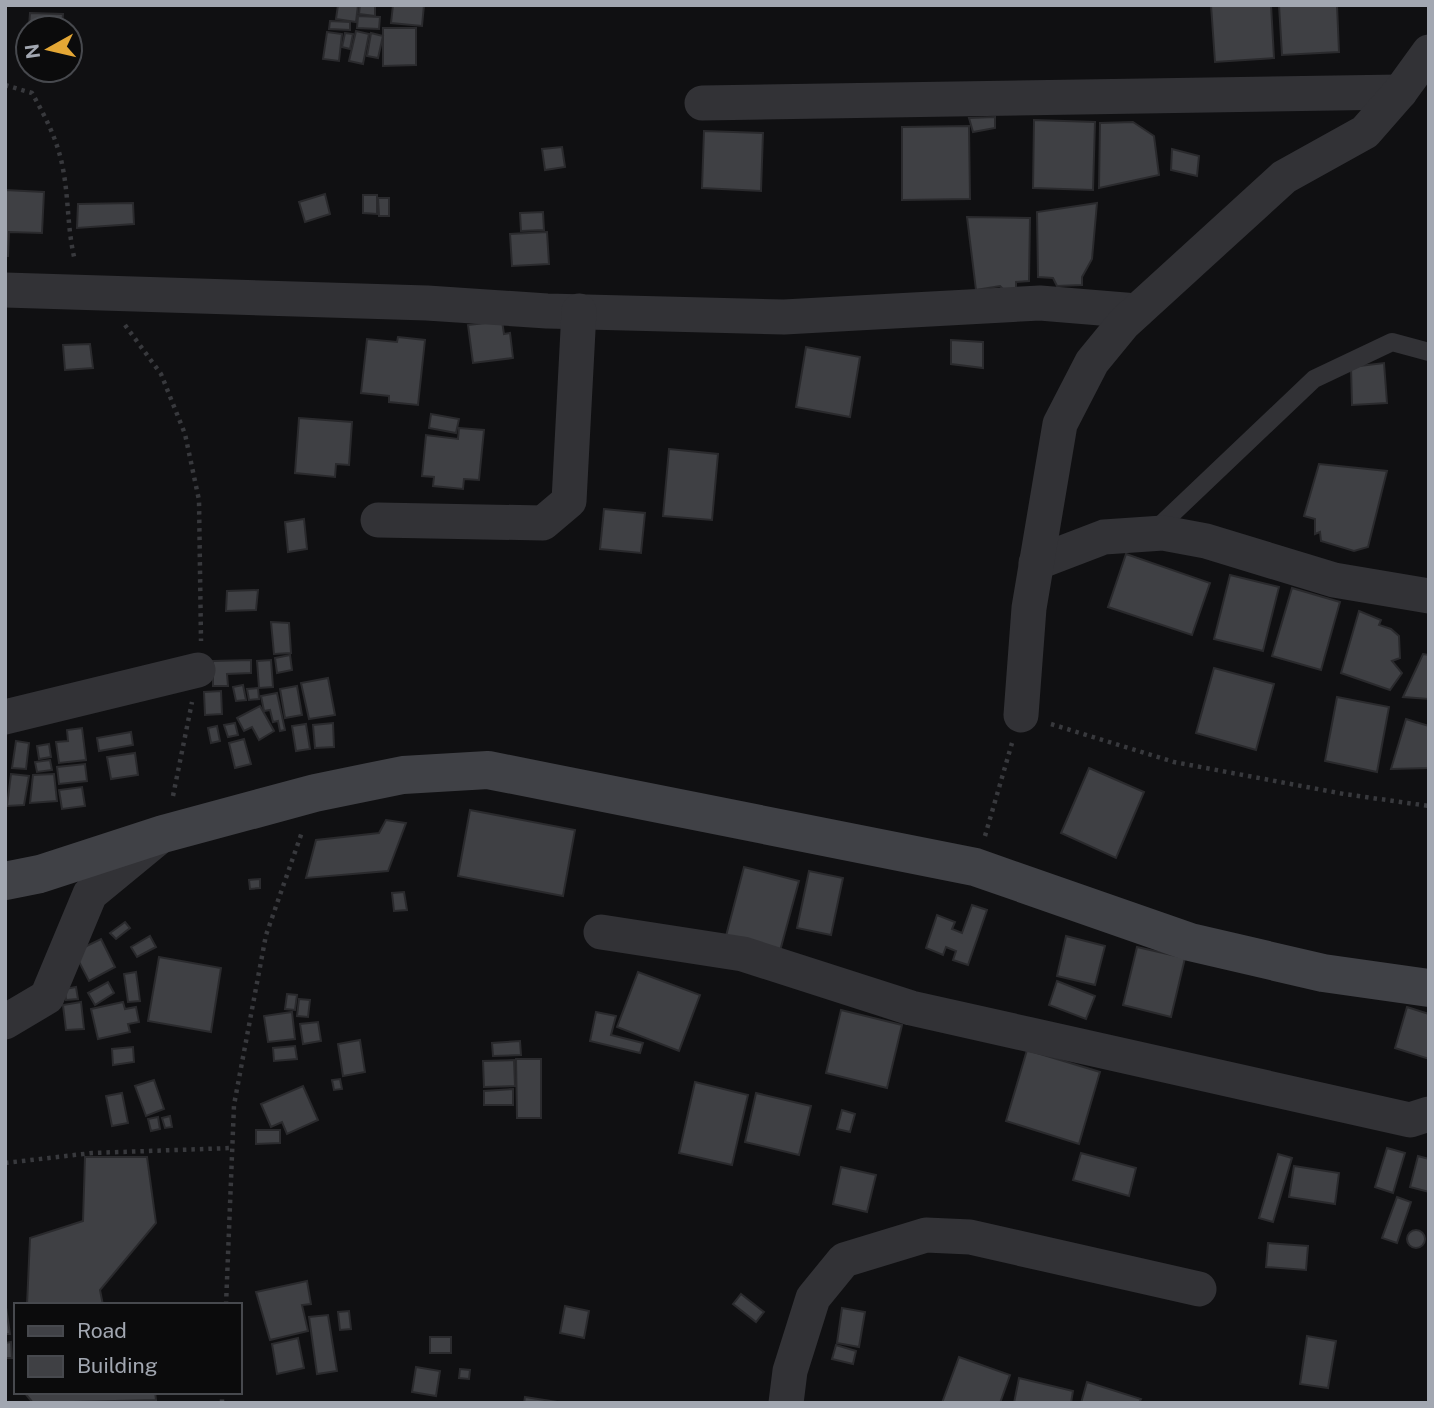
<svg xmlns="http://www.w3.org/2000/svg" width="1434" height="1408" font-family="'Public Sans',sans-serif">
<style>
.building{fill:#3f4044;stroke:#2a2a2d;stroke-width:2}
.lines{fill:none;stroke-linecap:round;stroke-linejoin:round}
.path{stroke:#38393d;stroke-width:4.5;stroke-dasharray:3.5 5;stroke-linecap:butt}
.lane{stroke:#323236;stroke-width:18}
.street{stroke:#323236;stroke-width:35}
.secondary{stroke:#404146;stroke-width:38}
</style>
<rect width="100%" height="100%" fill="#101012"/>
<g class="building">
<polygon points="338,5 358,5 356,22 336,19"/>
<polygon points="360,5 375,6 375,16 359,14"/>
<polygon points="393,5 424,5 422,26 391,23"/>
<polygon points="1211,5 1271,5 1274,58 1215,62"/>
<polygon points="1279,5 1337,5 1339,52 1282,55"/>
<polygon points="30,13 63,14 62,28 29,26"/>
<polygon points="358,16 380,17 379,29 357,28"/>
<polygon points="330,21 350,22 350,30 329,29"/>
<polygon points="383,28 416,28 416,65 383,66"/>
<polygon points="356,31 369,34 363,64 349,61"/>
<polygon points="327,32 342,34 339,61 323,59"/>
<polygon points="345,33 353,34 350,49 342,47"/>
<polygon points="371,33 383,36 378,58 367,56"/>
<polygon points="995,117 995,128 973,132 969,118"/>
<polygon points="1034,120 1095,122 1093,190 1033,188"/>
<polygon points="1133,122 1154,136 1159,175 1099,188 1100,123"/>
<polygon points="969,126 970,199 902,200 902,127"/>
<polygon points="704,131 763,133 761,191 702,188"/>
<polygon points="562,147 565,167 545,170 542,149"/>
<polygon points="1172,149 1199,156 1197,176 1171,170"/>
<polygon points="5,190 44,192 42,233 9,232 8,256 5,256"/>
<polygon points="325,194 330,214 305,222 299,202"/>
<polygon points="363,195 377,195 377,214 363,213"/>
<polygon points="378,198 389,198 389,216 379,216"/>
<polygon points="133,203 134,224 77,228 78,204"/>
<polygon points="1097,203 1092,259 1082,277 1082,285 1057,286 1053,278 1038,277 1037,212"/>
<polygon points="543,212 544,230 521,231 520,213"/>
<polygon points="967,217 1030,218 1029,281 1016,282 1016,291 1007,293 1000,286 976,290"/>
<polygon points="547,232 549,264 512,266 510,234"/>
<polygon points="502,321 504,334 510,333 513,358 473,363 468,325"/>
<polygon points="398,337 425,340 418,405 389,402 389,396 361,393 367,339 397,342"/>
<polygon points="951,340 983,342 983,368 951,364"/>
<polygon points="90,344 93,368 65,370 63,345"/>
<polygon points="806,347 860,357 850,417 796,407"/>
<polygon points="1384,363 1387,403 1352,405 1351,367"/>
<polygon points="431,414 459,419 456,433 429,428"/>
<polygon points="299,418 352,422 349,465 336,464 335,477 295,473"/>
<polygon points="459,428 484,430 479,480 464,479 463,489 433,486 434,477 422,476 426,435 458,439"/>
<polygon points="669,449 718,454 712,520 663,516"/>
<polygon points="1319,464 1387,471 1368,547 1354,551 1321,541 1320,532 1315,534 1315,519 1304,516"/>
<polygon points="604,509 645,513 641,553 600,549"/>
<polygon points="304,519 307,549 288,552 285,522"/>
<polygon points="1126,554 1210,583 1192,635 1108,607"/>
<polygon points="1230,575 1279,587 1263,651 1214,639"/>
<polygon points="1292,588 1340,602 1321,670 1272,656"/>
<polygon points="258,590 256,610 226,611 227,591"/>
<polygon points="1359,611 1381,620 1379,625 1391,629 1399,636 1400,658 1392,661 1402,673 1390,690 1341,673"/>
<polygon points="271,622 289,623 291,653 274,654"/>
<polygon points="1423,654 1429,655 1429,699 1403,697"/>
<polygon points="290,655 292,670 277,673 275,658"/>
<polygon points="251,660 251,673 227,674 228,686 213,686 213,661"/>
<polygon points="271,660 273,687 259,688 257,661"/>
<polygon points="1214,668 1274,684 1256,750 1196,733"/>
<polygon points="328,678 335,715 309,719 301,683"/>
<polygon points="243,685 246,700 236,701 233,687"/>
<polygon points="297,686 302,715 285,718 280,689"/>
<polygon points="258,688 259,699 249,700 247,689"/>
<polygon points="221,691 222,714 205,715 204,692"/>
<polygon points="277,693 285,730 280,731 278,721 273,722 270,710 264,711 261,696"/>
<polygon points="1337,697 1389,707 1377,772 1325,761"/>
<polygon points="260,706 274,731 259,740 252,727 244,731 237,718"/>
<polygon points="1406,719 1429,726 1429,768 1391,769"/>
<polygon points="235,723 238,735 228,737 224,725"/>
<polygon points="333,723 334,747 315,748 313,725"/>
<polygon points="306,724 310,749 296,751 292,726"/>
<polygon points="217,726 220,741 211,743 208,728"/>
<polygon points="82,728 86,760 59,763 56,742 68,741 67,730"/>
<polygon points="131,732 133,745 99,751 97,738"/>
<polygon points="244,739 251,764 235,768 229,743"/>
<polygon points="16,741 29,743 26,769 12,768"/>
<polygon points="49,744 51,757 39,759 37,746"/>
<polygon points="135,753 138,775 111,779 107,757"/>
<polygon points="50,760 52,770 37,772 35,762"/>
<polygon points="85,764 87,781 59,784 57,767"/>
<polygon points="1089,768 1144,792 1116,858 1061,833"/>
<polygon points="11,774 29,776 24,805 7,806"/>
<polygon points="54,774 57,801 30,803 33,775"/>
<polygon points="82,787 85,806 62,809 59,790"/>
<polygon points="470,810 575,830 563,896 458,876"/>
<polygon points="386,820 406,823 388,871 306,878 316,840 379,833"/>
<polygon points="744,867 799,881 780,951 726,936"/>
<polygon points="809,871 843,878 831,935 797,928"/>
<polygon points="260,879 260,888 250,889 249,880"/>
<polygon points="404,892 407,910 394,911 392,893"/>
<polygon points="972,905 987,910 968,965 953,960 956,951 946,947 943,955 926,948 937,915 955,922 952,929 962,933"/>
<polygon points="125,922 130,928 116,939 110,933"/>
<polygon points="150,936 156,947 137,957 131,947"/>
<polygon points="1066,936 1105,946 1095,985 1057,976"/>
<polygon points="101,939 115,967 89,981 74,952"/>
<polygon points="1137,947 1185,958 1171,1017 1123,1005"/>
<polygon points="159,957 221,968 211,1032 148,1021"/>
<polygon points="136,972 140,1001 128,1002 124,974"/>
<polygon points="638,972 700,995 679,1051 617,1027"/>
<polygon points="1057,981 1095,996 1086,1019 1049,1005"/>
<polygon points="108,982 114,993 95,1005 88,993"/>
<polygon points="76,987 78,999 66,1000 65,989"/>
<polygon points="287,994 297,995 295,1010 285,1009"/>
<polygon points="299,999 310,1000 308,1017 297,1016"/>
<polygon points="81,1002 84,1029 66,1030 63,1005"/>
<polygon points="123,1002 125,1009 136,1007 139,1022 128,1024 130,1032 98,1039 91,1009"/>
<polygon points="1407,1007 1429,1014 1429,1059 1395,1048"/>
<polygon points="841,1010 902,1025 887,1088 826,1073"/>
<polygon points="292,1012 295,1039 268,1042 264,1016"/>
<polygon points="596,1012 616,1016 611,1035 643,1043 640,1053 590,1041"/>
<polygon points="318,1022 321,1041 303,1044 300,1024"/>
<polygon points="360,1040 365,1072 343,1076 338,1044"/>
<polygon points="520,1041 521,1055 493,1056 492,1043"/>
<polygon points="295,1046 297,1059 274,1061 273,1048"/>
<polygon points="133,1047 134,1062 113,1065 112,1049"/>
<polygon points="1027,1050 1100,1072 1079,1144 1006,1121"/>
<polygon points="516,1059 541,1059 541,1118 517,1118"/>
<polygon points="514,1060 515,1086 484,1087 483,1061"/>
<polygon points="340,1079 342,1089 334,1090 332,1080"/>
<polygon points="154,1080 164,1109 146,1116 135,1086"/>
<polygon points="695,1082 748,1095 732,1165 679,1153"/>
<polygon points="303,1086 318,1120 287,1134 282,1122 271,1127 261,1104"/>
<polygon points="513,1089 513,1105 484,1105 484,1091"/>
<polygon points="122,1093 128,1123 112,1126 106,1096"/>
<polygon points="756,1093 811,1106 799,1155 745,1142"/>
<polygon points="842,1110 855,1114 850,1132 837,1129"/>
<polygon points="170,1116 172,1127 165,1128 162,1118"/>
<polygon points="158,1117 160,1129 151,1131 148,1119"/>
<polygon points="256,1130 280,1130 280,1143 256,1144"/>
<polygon points="1387,1148 1405,1153 1393,1193 1375,1187"/>
<polygon points="1081,1153 1136,1168 1129,1196 1073,1180"/>
<polygon points="1278,1154 1292,1158 1273,1222 1259,1218"/>
<polygon points="1418,1156 1429,1159 1429,1192 1410,1187"/>
<polygon points="85,1157 147,1157 156,1223 100,1290 103,1305 27,1305 30,1238 83,1221"/>
<polygon points="1294,1166 1339,1173 1335,1204 1289,1197"/>
<polygon points="841,1167 876,1175 867,1212 833,1204"/>
<polygon points="1397,1197 1411,1202 1397,1243 1382,1238"/>
<circle cx="1416" cy="1239" r="9"/>
<polygon points="1268,1243 1308,1246 1306,1270 1266,1267"/>
<polygon points="307,1281 311,1304 302,1305 308,1331 270,1340 256,1292"/>
<polygon points="741,1294 764,1312 756,1322 733,1304"/>
<polygon points="5,1301 10,1334 5,1334"/>
<polygon points="565,1306 589,1311 584,1338 560,1333"/>
<polygon points="842,1308 865,1312 859,1347 837,1343"/>
<polygon points="349,1311 351,1329 340,1330 338,1312"/>
<polygon points="328,1315 337,1371 317,1374 309,1317"/>
<polygon points="1307,1336 1336,1341 1328,1388 1300,1384"/>
<rect x="430" y="1337" width="21" height="16"/>
<polygon points="298,1338 304,1368 277,1374 272,1344"/>
<polygon points="11,1342 12,1358 5,1358 5,1343"/>
<polygon points="836,1345 856,1351 853,1364 832,1359"/>
<polygon points="959,1357 1010,1375 1000,1403 942,1403"/>
<polygon points="416,1367 440,1371 436,1396 412,1392"/>
<polygon points="460,1369 470,1370 469,1379 459,1378"/>
<polygon points="1019,1378 1073,1391 1071,1403 1014,1403"/>
<polygon points="1087,1382 1141,1399 1139,1403 1081,1403"/>
<polygon points="24,1392 155,1392 156,1400 33,1403"/>
<polygon points="525,1397 558,1402 558,1403 524,1403"/>
</g>
<g class="lines">
<g class="path">
<path d="M5,85L32,93C46,118 58,141 63,169C69,200 67,228 75,261"/>
<polyline points="125,325 161,374 185,434 199,500 201,641"/>
<polyline points="1051,724 1174,762 1344,794 1429,806"/>
<polyline points="173,796 192,702"/>
<polyline points="985,836 1012,743"/>
<polyline points="5,1163 92,1153 232,1148"/>
<polyline points="226,1305 234,1105 266,935 302,832"/>
<polyline points="222,1403 222,1392"/>
</g>
<polyline class="lane" points="1153,532 1314,379 1392,342 1429,352"/>
<g class="street">
<polyline points="702,103 1400,92"/>
<polyline points="5,290 427,303 547,311 784,317 1040,303 1137,311"/>
<polyline points="378,520 543,523 569,501 579,311"/>
<polyline points="1036,563 1104,537 1163,533 1206,541 1334,580 1429,596"/>
<polyline points="1021,715 1029,608 1060,424 1092,362 1124,323 1284,177 1365,132 1400,92 1429,52"/>
<polyline points="5,717 198,670"/>
<polyline points="601,932 743,954 911,1008 1410,1120 1429,1114"/>
<polyline points="5,1022 47,997 90,894 158,838"/>
<polyline points="786,1403 790,1371 813,1298 844,1260 926,1235 970,1237 1199,1289"/>
</g>
<polyline class="secondary" points="5,881 40,874 163,834 315,793 403,775 488,770 975,867 1190,942 1323,973 1429,988"/>
</g>
<rect width="1434" height="1408" fill="none" stroke="#a2a7b1" stroke-width="14"/>
<rect x="14" y="1303" width="228" height="91" fill="#0b0b0c" stroke="#47494e" stroke-width="2"/>
<rect x="28" y="1326" width="35" height="10" fill="#404146" stroke="#47494e" stroke-width="2"/>
<text x="77" y="1338" font-size="21" fill="#a2a7b1">Road</text>
<rect x="28" y="1356" width="35" height="21" fill="#3f4044" stroke="#47494e" stroke-width="2"/>
<text x="77" y="1373" font-size="21" fill="#a2a7b1">Building</text>
<g transform="translate(49 49) rotate(262)"><circle r="33" fill="#0b0b0c" stroke="#47494e" stroke-width="2"/>
<path d="M0-5L12 26L0 18L-12 26Z" fill="#e4a735"/>
<text y="-10" font-size="19" font-weight="bold" text-anchor="middle" fill="#a2a7b1">N</text>
</g>
</svg>
